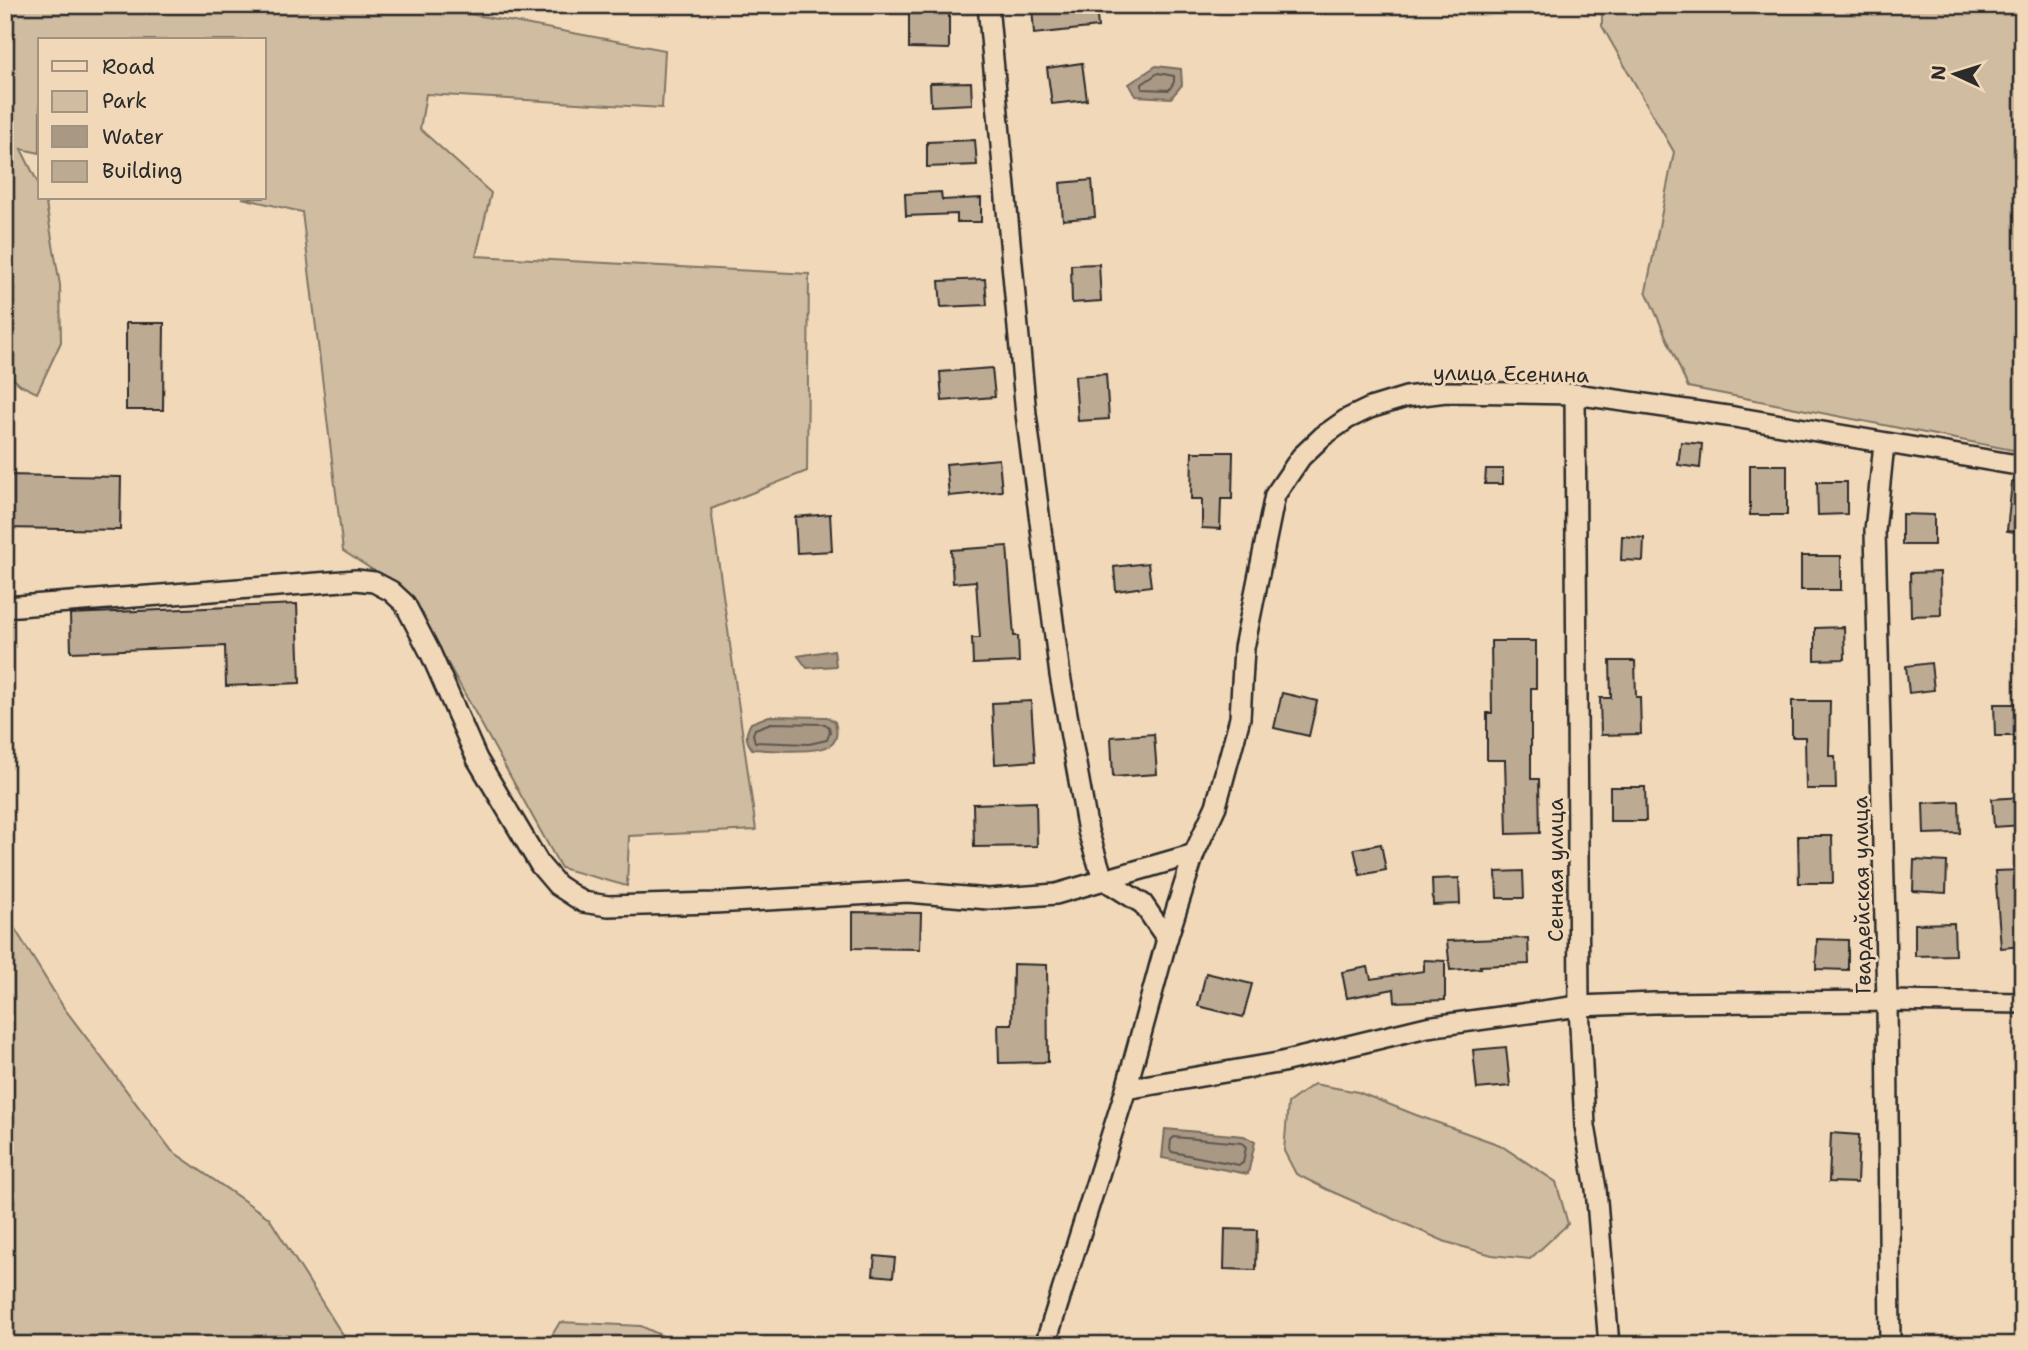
<svg xmlns="http://www.w3.org/2000/svg" width="2028" height="1350" font-family="'Shantell Sans',sans-serif">
<style>
.green{fill:#d0bca0;stroke:#7e7466;stroke-width:2}
.water{fill:#a89884;stroke:#766c60;stroke-width:2}
.lines{fill:none;stroke-linecap:round;stroke-linejoin:round}
.shore{stroke:#5d574f;stroke-width:2}
.building{fill:#bdaa93;stroke:#2b2b2b;stroke-width:2}
.minor-casing{stroke:#2b2b2b;stroke-width:24}
.minor{stroke:#f1d8b8;stroke-width:19}
.labels{text-anchor:middle;dominant-baseline:central;stroke-width:6;stroke-linejoin:round;paint-order:stroke}
.street-label{font-size:21px;fill:#2b2b2b;stroke:#f1d8b8}
</style>
<rect width="100%" height="100%" fill="#f1d8b8"/>
<filter id="ink" filterUnits="userSpaceOnUse"><feTurbulence type="fractalNoise" baseFrequency=".0143" numOctaves="2"/><feDisplacementMap in="SourceGraphic" scale="14" xChannelSelector="R" yChannelSelector="G"/><feConvolveMatrix kernelMatrix="1 2 1 2 8 2 1 2 1" color-interpolation-filters="sRGB"/></filter>
<g filter="url(#ink)">
<g class="green">
<polygon points="5,5 437,5 437,8 665,50 662,108 426,94 420,129 491,193 476,256 809,274 807,471 711,509 756,830 629,836 627,886 561,868 409,593 343,551 302,212 242,198 264,198 264,40 40,40 40,153 21,149 40,187 40,198 45,198 60,285 61,342 37,393 20,385 5,371"/>
<polygon points="1602,5 2023,5 2023,452 1688,387 1646,291 1674,152 1602,26"/>
<polygon points="15,929 64,1008 172,1151 269,1218 349,1345 5,1345 5,963"/>
<polygon points="1314,1084 1358,1092 1416,1115 1500,1145 1556,1182 1568,1224 1530,1259 1492,1255 1446,1242 1326,1189 1296,1174 1284,1151 1288,1103"/>
<polygon points="560,1322 641,1326 682,1345 546,1345"/>
</g>
<g class="water">
<polygon points="1156,66 1181,69 1182,85 1171,98 1136,96 1129,84"/>
<polygon points="834,650 836,666 807,668 798,656"/>
<path d="M769,716L827,717L835,722C837,729 838,737 833,743C824,755 767,750 752,749C745,739 745,734 751,723Z"/>
<polygon points="1165,1129 1244,1136 1255,1142 1248,1174 1162,1158"/>
</g>
<g class="lines">
<g class="shore">
<polygon points="1158,73 1174,76 1174,82 1169,90 1142,89 1142,84"/>
<polygon points="771,723 825,724 829,727 830,732 827,740 809,744 755,742 753,734 755,729"/>
<polygon points="1174,1137 1242,1143 1246,1147 1243,1163 1239,1165 1172,1152 1170,1149 1171,1140"/>
</g>
</g>
<g class="building">
<polygon points="1032,5 1096,5 1098,27 1034,34"/>
<polygon points="909,12 949,12 949,49 909,48"/>
<polygon points="1082,63 1087,100 1052,104 1047,68"/>
<polygon points="971,82 972,104 931,106 930,83"/>
<polygon points="975,140 977,165 927,167 927,142"/>
<polygon points="1092,180 1095,217 1063,220 1060,183"/>
<polygon points="941,192 942,200 981,198 981,222 957,222 957,214 906,216 905,194"/>
<polygon points="1099,264 1101,301 1072,303 1071,265"/>
<polygon points="985,279 987,305 941,307 939,281"/>
<polygon points="126,323 164,323 163,410 126,410"/>
<polygon points="992,368 995,397 942,401 940,372"/>
<polygon points="1106,374 1109,419 1078,421 1075,376"/>
<polygon points="1681,442 1702,444 1700,468 1678,465"/>
<polygon points="1192,452 1233,452 1232,499 1221,499 1220,529 1202,528 1202,499 1191,499"/>
<polygon points="999,459 1002,491 949,496 946,464"/>
<rect x="1750" y="465" width="37" height="50"/>
<polygon points="1486,469 1503,469 1503,484 1485,484"/>
<polygon points="5,475 121,477 120,530 5,528"/>
<polygon points="1817,482 1847,482 1847,514 1818,515"/>
<polygon points="2012,482 2023,482 2023,533 2007,531"/>
<polygon points="830,514 832,551 797,553 795,517"/>
<polygon points="1902,514 1934,515 1934,545 1902,545"/>
<polygon points="1622,536 1644,538 1643,561 1621,560"/>
<polygon points="1007,546 1014,636 1018,636 1019,662 973,664 972,638 980,638 976,581 953,583 951,550"/>
<rect x="1801" y="556" width="40" height="34"/>
<polygon points="1148,563 1151,586 1116,591 1114,567"/>
<polygon points="1940,572 1941,615 1911,616 1910,573"/>
<polygon points="297,604 300,683 226,686 225,646 71,652 70,614"/>
<polygon points="1844,627 1845,659 1815,660 1815,628"/>
<polygon points="1491,641 1536,641 1536,688 1531,688 1531,779 1539,779 1540,833 1507,834 1505,760 1487,760 1487,713 1492,713"/>
<polygon points="1610,661 1635,661 1636,697 1640,697 1641,734 1601,735 1600,698 1611,698"/>
<polygon points="1931,663 1934,690 1909,693 1906,666"/>
<polygon points="1282,693 1317,701 1309,736 1274,728"/>
<polygon points="1031,701 1035,761 995,764 992,703"/>
<polygon points="1792,701 1830,701 1829,756 1835,756 1836,789 1806,789 1805,737 1792,737"/>
<polygon points="1994,704 2023,704 2023,736 1995,736"/>
<polygon points="1154,734 1157,774 1113,777 1111,737"/>
<polygon points="1610,787 1645,787 1646,821 1610,821"/>
<polygon points="2021,797 2023,825 1994,827 1992,799"/>
<polygon points="1959,801 1960,833 1924,834 1923,803"/>
<polygon points="1036,802 1037,846 974,847 973,804"/>
<polygon points="1798,836 1832,836 1833,883 1799,883"/>
<polygon points="1381,844 1386,870 1360,875 1354,849"/>
<polygon points="1914,860 1947,862 1946,893 1913,891"/>
<polygon points="2023,870 2023,946 2001,948 1995,871"/>
<polygon points="1523,871 1524,898 1497,898 1496,872"/>
<polygon points="1459,878 1460,904 1433,905 1432,879"/>
<polygon points="853,912 921,913 920,949 853,948"/>
<polygon points="1954,923 1955,955 1915,956 1915,924"/>
<polygon points="1528,938 1529,964 1480,966 1481,968 1450,970 1447,941"/>
<polygon points="1817,939 1848,940 1848,970 1816,969"/>
<polygon points="1424,960 1445,961 1445,1000 1395,1002 1394,989 1347,998 1342,972 1368,967 1371,979 1424,971"/>
<polygon points="1013,964 1047,965 1048,1062 999,1063 998,1024 1012,1024"/>
<polygon points="1206,973 1252,984 1243,1017 1198,1006"/>
<polygon points="1506,1047 1510,1086 1477,1089 1473,1050"/>
<polygon points="1831,1133 1859,1135 1857,1183 1829,1182"/>
<polygon points="1225,1229 1257,1230 1256,1270 1224,1269"/>
<polygon points="875,1256 895,1258 893,1277 873,1275"/>
</g>
<g class="lines">
<g class="minor-casing">
<g id="minor">
<polyline points="988,5 1026,414 1060,675 1088,831 1103,879 1143,904 1167,939"/>
<polyline points="1575,394 1579,1006 1585,1126 1596,1189 1609,1345"/>
<polyline points="1884,444 1875,531 1887,1001 1890,1345"/>
<polyline points="5,607 356,580 374,582 391,591 405,604 431,654 477,759 540,865 557,885 583,902 608,906 714,903 908,892 988,899 1056,894 1194,854"/>
<polyline points="1126,1089 1278,1063 1427,1027 1579,1006 1654,1003 1887,1001 2023,1003"/>
<polyline points="1045,1345 1126,1089 1167,939 1194,854 1216,806 1240,718 1244,648 1275,495 1301,457 1323,436 1347,419 1370,408 1406,397 1446,392 1575,394 1734,417 2023,466"/>
</g>
</g>
<use href="#minor" class="minor"/>
</g>
</g>
<g class="labels">
<g class="street-label">
<text transform="translate(1511 374) rotate(1)">улица Есенина</text>
<text transform="translate(1556 870) rotate(-90)">Сенная улица</text>
<text transform="translate(1862 895) rotate(-91)">Гвардейская улица</text>
</g>
</g>
<rect width="2028" height="1350" fill="none" stroke="#f1d8b8" stroke-width="28"/>
<rect x="14" y="14" width="2000" height="1322" fill="none" stroke="#2b2b2b" stroke-width="2.5" filter="url(#ink)"/>
<rect x="38" y="38" width="228" height="161" fill="#f1d8b8" stroke="#a29380" stroke-width="2"/>
<rect x="52" y="61" width="35" height="10" fill="#f1d8b8" stroke="#a29380" stroke-width="2"/>
<text x="102" y="74" font-size="21" fill="#2b2b2b">Road</text>
<rect x="52" y="91" width="35" height="21" fill="#d0bca0" stroke="#a29380" stroke-width="2"/>
<text x="102" y="108" font-size="21" fill="#2b2b2b">Park</text>
<rect x="52" y="126" width="35" height="21" fill="#a89884" stroke="#a29380" stroke-width="2"/>
<text x="102" y="144" font-size="21" fill="#2b2b2b">Water</text>
<rect x="52" y="161" width="35" height="21" fill="#bdaa93" stroke="#a29380" stroke-width="2"/>
<text x="102" y="178" font-size="21" fill="#2b2b2b">Building</text>
<g transform="translate(1955 74) rotate(274)" stroke="#f1d8b8" stroke-width="5" paint-order="stroke">
<path d="M0-5L12 26L0 18L-12 26Z" fill="#2b2b2b"/>
<text y="-10" font-size="19" font-weight="bold" text-anchor="middle" fill="#2b2b2b">N</text>
</g>
</svg>
